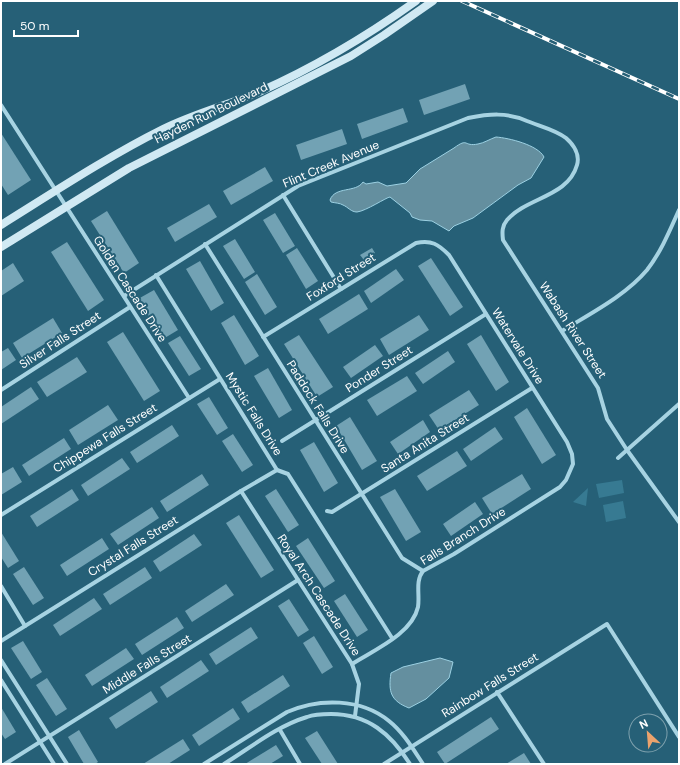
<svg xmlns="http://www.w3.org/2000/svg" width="680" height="765" font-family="'DM Sans',sans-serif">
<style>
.green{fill:#377a92}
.water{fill:#648f9f;stroke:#9cd1e3}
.building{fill:#72a2b4}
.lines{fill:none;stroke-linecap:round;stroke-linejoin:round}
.street{stroke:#a7d3e2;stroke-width:4}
.secondary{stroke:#d0e9f3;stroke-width:8}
.rail-casing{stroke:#fff;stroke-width:4}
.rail{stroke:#266077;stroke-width:2.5;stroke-dasharray:8;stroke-linecap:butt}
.labels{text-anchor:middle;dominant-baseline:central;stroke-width:4;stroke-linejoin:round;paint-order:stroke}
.street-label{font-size:12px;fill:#fff;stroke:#266077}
</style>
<rect width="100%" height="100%" fill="#266077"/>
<g class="green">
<polygon points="622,480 624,493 599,498 596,484"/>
<polygon points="588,488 586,506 573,502"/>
<polygon points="623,501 626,518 606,522 603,505"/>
</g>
<g class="water">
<path d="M496,137C509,138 538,145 544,157L531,178L518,185L473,218L454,226L449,231L432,221L420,220L412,217L410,213L390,197C387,197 366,211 357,212C351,212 348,207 343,205C340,203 335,203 331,202L330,200C335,186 356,193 363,182L366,184L378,182L387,186L406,183L420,169L454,148C469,137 463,147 478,144C484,143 490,139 496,137Z"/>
<path d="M440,658L453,662L449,678L426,699L409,708C391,701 388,692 391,673L403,667Z"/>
</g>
<g class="building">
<polygon points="465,84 470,99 424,115 419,100"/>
<polygon points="403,108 408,122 362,139 357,124"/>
<polygon points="342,129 347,144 301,160 296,145"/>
<polygon points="1,133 31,180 8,195 1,184"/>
<polygon points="265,167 273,181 231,205 223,191"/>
<polygon points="209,204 217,217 175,242 167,228"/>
<polygon points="107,211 139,263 124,273 91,221"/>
<polygon points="275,213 295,246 283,253 263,220"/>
<polygon points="235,239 255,272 244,279 223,246"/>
<polygon points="67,242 104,300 88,311 51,252"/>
<polygon points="297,248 318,281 306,289 286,255"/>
<polygon points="372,248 375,253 364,260 360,255"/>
<polygon points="431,258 463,307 450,316 418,266"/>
<polygon points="200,261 224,303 211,311 186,269"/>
<polygon points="13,263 24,281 1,296 1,271"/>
<polygon points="396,269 404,280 371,303 364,291"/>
<polygon points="257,274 277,307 265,315 245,282"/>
<polygon points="154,290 178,330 163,339 138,299"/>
<polygon points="359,294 368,309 328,334 319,319"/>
<polygon points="234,315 259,356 245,365 221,323"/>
<polygon points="419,315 429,330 389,355 380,339"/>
<polygon points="53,318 62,333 22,358 13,343"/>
<polygon points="123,332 160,391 144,401 107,342"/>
<polygon points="299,335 333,387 317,397 284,344"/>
<polygon points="481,335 509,382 496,391 467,344"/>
<polygon points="180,336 201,369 189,376 168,343"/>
<polygon points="375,345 383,356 351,378 343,367"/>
<polygon points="8,348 16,360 1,370 1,352"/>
<polygon points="448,351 455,362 423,384 415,373"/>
<polygon points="77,357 87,372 47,397 37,382"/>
<polygon points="268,368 292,410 279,418 254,376"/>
<polygon points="407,376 417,391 377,416 367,400"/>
<polygon points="31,387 39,399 1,424 1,407"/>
<polygon points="469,390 479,405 439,430 429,415"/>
<polygon points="209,397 228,428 217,435 197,404"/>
<polygon points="108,405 118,420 78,445 69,430"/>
<polygon points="527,408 556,455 542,464 514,417"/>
<polygon points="350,417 377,461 362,470 336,426"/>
<polygon points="423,420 430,432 398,454 390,442"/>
<polygon points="172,425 179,436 137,463 130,452"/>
<polygon points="495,427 503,439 471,461 463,449"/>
<polygon points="233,434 253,465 242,472 222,441"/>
<polygon points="64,438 71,449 29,476 22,465"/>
<polygon points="314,442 338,483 324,492 300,450"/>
<polygon points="457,451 467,466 427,491 417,476"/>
<polygon points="122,458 130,469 88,496 81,485"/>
<polygon points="13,467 22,482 1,495 1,474"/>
<polygon points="202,474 209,485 167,512 160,501"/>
<polygon points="522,474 531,489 492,514 482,498"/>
<polygon points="72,489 79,500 37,527 30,516"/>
<polygon points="276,489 299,525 288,532 265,496"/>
<polygon points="395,489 421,532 406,541 380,497"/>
<polygon points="475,502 483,514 451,536 443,524"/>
<polygon points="152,507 159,518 118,545 110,534"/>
<polygon points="239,515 274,570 261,578 226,523"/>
<polygon points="1,532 19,561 8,568 1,557"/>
<polygon points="194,534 202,545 160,572 153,561"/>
<polygon points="102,538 109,549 67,576 60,565"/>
<polygon points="308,538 335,581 324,588 296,546"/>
<polygon points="24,567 44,598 33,605 13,574"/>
<polygon points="145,567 152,578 110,605 103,594"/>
<polygon points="226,584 234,595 192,622 185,611"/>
<polygon points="345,594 368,630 357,637 334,601"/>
<polygon points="94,598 102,609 60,636 53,625"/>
<polygon points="289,599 309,630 298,637 278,606"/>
<polygon points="177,617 184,628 142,655 135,644"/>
<polygon points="251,627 258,638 216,665 209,654"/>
<polygon points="314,636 333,667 322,674 303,643"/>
<polygon points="23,641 42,672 31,679 11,648"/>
<polygon points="126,648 134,659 92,686 85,675"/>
<polygon points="201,660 209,671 167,698 160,687"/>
<polygon points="283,675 290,686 248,713 241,702"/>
<polygon points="47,678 67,709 56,716 36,685"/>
<polygon points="151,691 158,702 116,729 109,718"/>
<polygon points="1,707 16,732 5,739 1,733"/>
<polygon points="233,708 240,719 199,746 192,735"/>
<polygon points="491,717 499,729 445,764 437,752"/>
<polygon points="79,730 98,762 95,764 84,764 68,737"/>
<polygon points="317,731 338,764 322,764 305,738"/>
<polygon points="183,739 190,750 168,764 143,764"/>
<polygon points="276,745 283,756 270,764 245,764"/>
<polygon points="524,753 531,764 506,764"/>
</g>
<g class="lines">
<g class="street">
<polyline points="1,105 189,398"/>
<polyline points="283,195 341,289"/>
<polyline points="205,244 402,558 423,571"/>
<polyline points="156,275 277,470 288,474 392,638"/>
<path d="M124,296L298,186L468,118C489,114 507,112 527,121C539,126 556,130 566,138C574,145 580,155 577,165C568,197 527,197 507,220C502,226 502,232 503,240L598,388L607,419L627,450L679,522"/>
<path d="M562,331C591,313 625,296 647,270C661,252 670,230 679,210"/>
<path d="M263,337L416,243C432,240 438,244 449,255L567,442L572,454L573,464L566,480L560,487L454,554L423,571C415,581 420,595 418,607C412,634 374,650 352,664"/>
<polyline points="1,390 130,307"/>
<polyline points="282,441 486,314"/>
<polyline points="618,458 679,404"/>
<polyline points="241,491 352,664 359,684 355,716"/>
<polyline points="327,511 332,512 532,388"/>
<polyline points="1,515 220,379"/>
<polyline points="1,586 25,626"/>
<polyline points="1,641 241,491 277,470"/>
<polyline points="1,660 67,764"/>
<polyline points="1,680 54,764"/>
<polyline points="497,692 544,764"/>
<polyline points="280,730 300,764"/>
<polyline points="5,764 298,580"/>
<path d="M204,764L287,712C319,698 361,698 389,721C403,732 413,749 423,764"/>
<path d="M224,764C250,748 277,726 307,717C315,714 323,714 331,714C368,714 391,734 410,764"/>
<polyline points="384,764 607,624 679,737"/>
</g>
<g class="secondary">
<path d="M1,225C54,192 107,157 163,129C193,114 227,105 259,92C315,67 367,36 416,1"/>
<polyline points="1,247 129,168 351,56 384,35 433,1"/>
</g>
<g class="rail-casing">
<polyline id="rail" points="462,1 679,99"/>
</g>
<use href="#rail" class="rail"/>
</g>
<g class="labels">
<g class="street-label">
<text transform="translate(211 113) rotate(-26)">Hayden Run Boulevard</text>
<text transform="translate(331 164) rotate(-23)">Flint Creek Avenue</text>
<text transform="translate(341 277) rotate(-32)">Foxford Street</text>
<text transform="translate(130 289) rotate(57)">Golden Cascade Drive</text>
<text transform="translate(573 330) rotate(57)">Wabash River Street</text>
<text transform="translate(60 340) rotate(-33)">Silver Falls Street</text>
<text transform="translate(518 346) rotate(58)">Watervale Drive</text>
<text transform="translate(379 369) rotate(-32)">Ponder Street</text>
<text transform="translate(318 407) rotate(58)">Paddock Falls Drive</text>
<text transform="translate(254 414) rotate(58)">Mystic Falls Drive</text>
<text transform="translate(105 438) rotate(-32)">Chippewa Falls Street</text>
<text transform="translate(425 443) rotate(-32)">Santa Anita Street</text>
<text transform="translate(463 536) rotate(-32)">Falls Branch Drive</text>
<text transform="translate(133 546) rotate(-32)">Crystal Falls Street</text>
<text transform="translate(319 595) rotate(57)">Royal Arch Cascade Drive</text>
<text transform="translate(147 664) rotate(-32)">Middle Falls Street</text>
<text transform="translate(490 685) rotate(-32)">Rainbow Falls Street</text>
</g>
</g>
<rect width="680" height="765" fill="none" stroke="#ffffff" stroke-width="4"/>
<g transform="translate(648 733) rotate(334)"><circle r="19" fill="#266077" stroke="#7da0ad"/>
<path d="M0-3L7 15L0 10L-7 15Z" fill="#eba36d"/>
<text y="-6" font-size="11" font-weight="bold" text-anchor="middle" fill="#ffffff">N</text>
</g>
<path d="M14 30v6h64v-6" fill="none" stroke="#ffffff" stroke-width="2"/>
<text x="20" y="30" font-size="12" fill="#ffffff" stroke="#266077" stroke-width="3" paint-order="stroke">50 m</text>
</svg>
